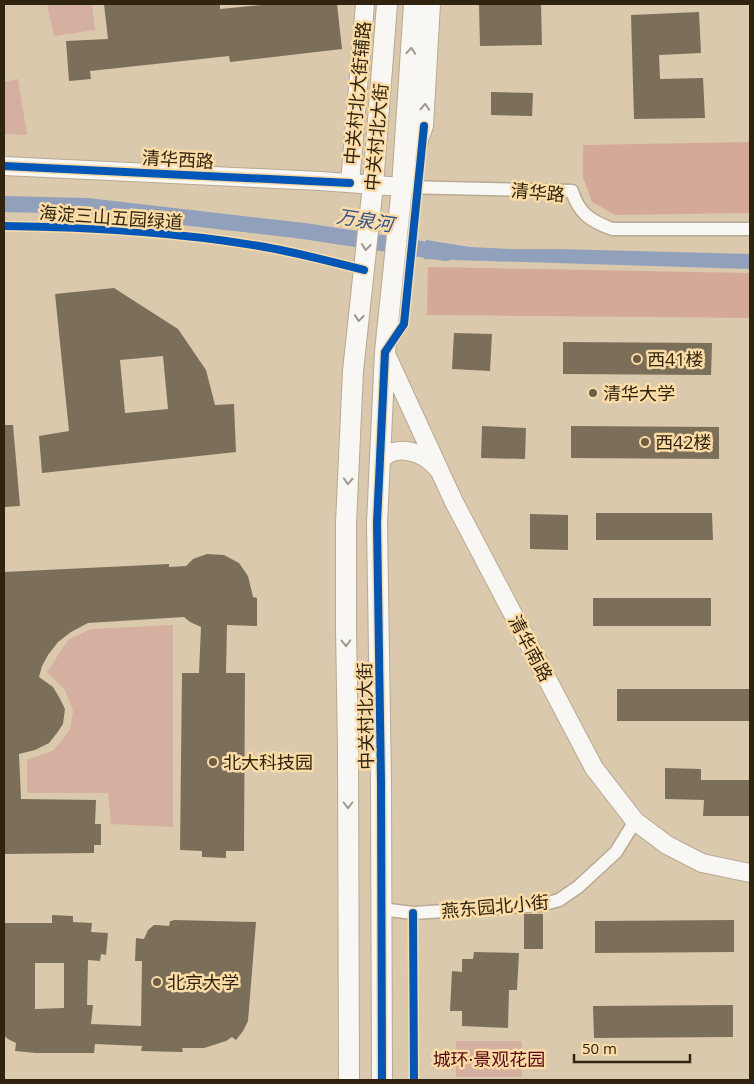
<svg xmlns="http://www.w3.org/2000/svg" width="754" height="1084" font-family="'Open Sans','Noto Sans SC',sans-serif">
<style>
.green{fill:#d5afa0}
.forest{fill:#d5a99a}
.water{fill:#91a0bb}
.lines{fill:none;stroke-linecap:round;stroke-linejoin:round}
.canal{stroke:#91a0bb;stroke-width:16}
.building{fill:#7b6f5a;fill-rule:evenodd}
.street-casing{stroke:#b7a993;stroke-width:15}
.secondary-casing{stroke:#b7a993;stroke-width:20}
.primary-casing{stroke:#b7a993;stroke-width:22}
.street{stroke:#f9f7f3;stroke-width:12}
.secondary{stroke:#f9f7f3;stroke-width:18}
.primary{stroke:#f9f7f3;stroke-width:20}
.cycleway-casing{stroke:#fbdca6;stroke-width:11}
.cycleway{stroke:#0057b8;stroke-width:8}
.oneway{stroke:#9f988c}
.poi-dot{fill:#6c5e45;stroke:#fbdca6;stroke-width:2}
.labels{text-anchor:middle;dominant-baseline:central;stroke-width:5;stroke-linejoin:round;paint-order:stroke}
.street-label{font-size:18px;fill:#30240e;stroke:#fbdca6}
.poi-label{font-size:18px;fill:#30240e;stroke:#fbdca6;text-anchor:start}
.park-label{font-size:18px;fill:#57030f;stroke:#fbdca6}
.water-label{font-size:19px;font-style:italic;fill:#305292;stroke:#fbdca6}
</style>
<rect width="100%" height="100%" fill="#dac9ac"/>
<g class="green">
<polygon points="47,4 92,4 95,30 54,36"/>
<polygon points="18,79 27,135 4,134 4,82"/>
<polygon points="173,625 173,827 111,824 108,793 27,793 27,760 54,750 70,730 73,711 65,690 47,672 68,640 91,629"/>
<rect x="456" y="1041" width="66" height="36"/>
</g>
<g class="forest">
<polygon points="750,142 750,213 615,215 592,202 583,177 583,145"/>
<polygon points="428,267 750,273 750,318 427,315"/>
</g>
<polygon class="water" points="426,240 470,247 510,249 557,249 750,254 750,269 424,259"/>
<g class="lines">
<polyline class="canal" points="4,204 87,206 304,231 446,253"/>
</g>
<g class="building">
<polygon points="104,4 220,4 220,9 271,4 337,4 342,49 230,62 229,56 90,71 91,79 69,81 66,41 108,39"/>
<polygon points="479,4 541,4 542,45 480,46"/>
<polygon points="699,12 701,53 659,55 660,79 703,78 705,118 634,119 631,15"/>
<polygon points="491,92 533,93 532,116 491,115"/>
<path d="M114,288L178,329L206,370L215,405L234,404L236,452L42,473L39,436L69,431L55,294ZM163,356L168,409L125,413L120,360Z"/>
<polygon points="454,333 492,334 490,371 452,369"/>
<polygon points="563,342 712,343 711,375 563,374"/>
<polygon points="4,425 13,425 20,506 4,507"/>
<polygon points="482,426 526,428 525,459 481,458"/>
<polygon points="571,426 719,427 719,459 571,458"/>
<polygon points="596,513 712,513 713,540 596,540"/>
<polygon points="530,514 568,515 568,550 530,549"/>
<polygon points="207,554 224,555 239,563 248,576 253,597 257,598 257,626 227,625 226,673 245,673 244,851 226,851 226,858 202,857 202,851 180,850 182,673 199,673 201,627 190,622 184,617 88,623 71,632 58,642 48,655 42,666 39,677 53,687 59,697 65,709 63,724 57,733 49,743 35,750 19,754 21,799 96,800 95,824 101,824 101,845 94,845 94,853 4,854 4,572 169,564 169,567 186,566 193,559"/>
<rect x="593" y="598" width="118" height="28"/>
<rect x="617" y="689" width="133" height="32"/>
<polygon points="665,768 701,769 701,780 750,780 750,816 703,816 704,800 665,799"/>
<rect x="524" y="914" width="19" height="35"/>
<path d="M52,915L73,916V922L92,923L91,932L108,933L106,955L101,954L100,961L88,960L87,1005H93L91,1024L141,1026L142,961H135L136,938L144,939L148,930L154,925H157L169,926L170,921H172L173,920L256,922L248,1021L243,1031L236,1040L232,1037L226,1041L204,1048H182L183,1052L141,1051L142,1046L95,1044L94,1053H36L15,1051L16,1043L8,1039L4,1036V923H52ZM35,963H64V1008L35,1009Z"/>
<polygon points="734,920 734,952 595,953 595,921"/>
<polygon points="474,952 519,953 517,990 509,990 508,1028 462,1026 462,1011 450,1011 452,971 462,972 462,959 473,959"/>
<polygon points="733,1005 733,1037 594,1038 593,1006"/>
</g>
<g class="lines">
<g class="street-casing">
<g id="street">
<path d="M402,187L572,191C579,214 591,221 612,229H750"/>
<polyline points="381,909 413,913 541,905 559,900 578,887 616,852 635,821"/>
</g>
</g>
<g class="secondary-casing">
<g id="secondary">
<polyline points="4,166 320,181 402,187 424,126 431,4"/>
<polyline points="350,183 365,4"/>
<polyline points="385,352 454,502 594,768 635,821 667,845 702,863 750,873"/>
<path d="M380,461C395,442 424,452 437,468"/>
</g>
</g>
<g class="primary-casing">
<g id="primary">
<polyline points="349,1080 348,749 346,629 346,523 353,371 373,185 387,4"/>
<polyline points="382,1080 381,783 377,523 385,352 402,187 414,4"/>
</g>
</g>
<use href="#street" class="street"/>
<use href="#secondary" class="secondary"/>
<use href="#primary" class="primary"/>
<g class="cycleway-casing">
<g id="cycleway">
<polyline points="4,166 350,183"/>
<path d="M4,226C88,227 176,232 259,246C295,252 329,261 364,270"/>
<polyline points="413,913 414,1080"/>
<polyline points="382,1080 381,783 377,523 385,352 404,324 424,126"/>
</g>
</g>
<use href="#cycleway" class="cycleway"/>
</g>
<defs><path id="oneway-chevron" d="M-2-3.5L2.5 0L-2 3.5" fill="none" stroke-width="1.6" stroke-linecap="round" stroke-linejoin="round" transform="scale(1.25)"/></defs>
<g class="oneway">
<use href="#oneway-chevron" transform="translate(411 51) rotate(-86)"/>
<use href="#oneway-chevron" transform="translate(425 107) rotate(-87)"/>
<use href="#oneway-chevron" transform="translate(366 247) rotate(96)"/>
<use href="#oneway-chevron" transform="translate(359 318) rotate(96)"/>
<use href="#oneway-chevron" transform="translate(348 481) rotate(93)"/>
<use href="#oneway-chevron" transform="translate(346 643) rotate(89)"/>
<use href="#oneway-chevron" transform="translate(348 805) rotate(90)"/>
</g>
<g class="poi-dot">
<circle cx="637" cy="359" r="5"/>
<circle cx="593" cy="393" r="5"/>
<circle cx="645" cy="442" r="5"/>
<circle cx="213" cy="762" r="5"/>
<circle cx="157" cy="982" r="5"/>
</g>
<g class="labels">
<g class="street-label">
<text transform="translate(357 93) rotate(-85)">中关村北大街辅路</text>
<text transform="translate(376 137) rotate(-85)">中关村北大街</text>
<text transform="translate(178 159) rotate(3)">清华西路</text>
<text transform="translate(538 192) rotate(5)">清华路</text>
<text transform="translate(111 217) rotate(4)">海淀三山五园绿道</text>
<text transform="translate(531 648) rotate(62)">清华南路</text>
<text transform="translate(365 716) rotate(-91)">中关村北大街</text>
<text transform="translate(495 906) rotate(-5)">燕东园北小街</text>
</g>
<g class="poi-label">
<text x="647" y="359">西41楼</text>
<text x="603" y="393">清华大学</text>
<text x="655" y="442">西42楼</text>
<text x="223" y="762">北大科技园</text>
<text x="167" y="982">北京大学</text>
</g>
<g class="park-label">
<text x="489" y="1059">城环·景观花园</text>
</g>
<g class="water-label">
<text transform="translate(365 220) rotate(9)">万泉河</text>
</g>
</g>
<rect width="754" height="1084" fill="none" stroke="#30240e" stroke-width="10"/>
<path d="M574 1054v8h116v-8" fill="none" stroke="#30240e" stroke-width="2.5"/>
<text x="582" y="1054" font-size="15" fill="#30240e" stroke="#fbdca6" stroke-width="4" paint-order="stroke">50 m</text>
</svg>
